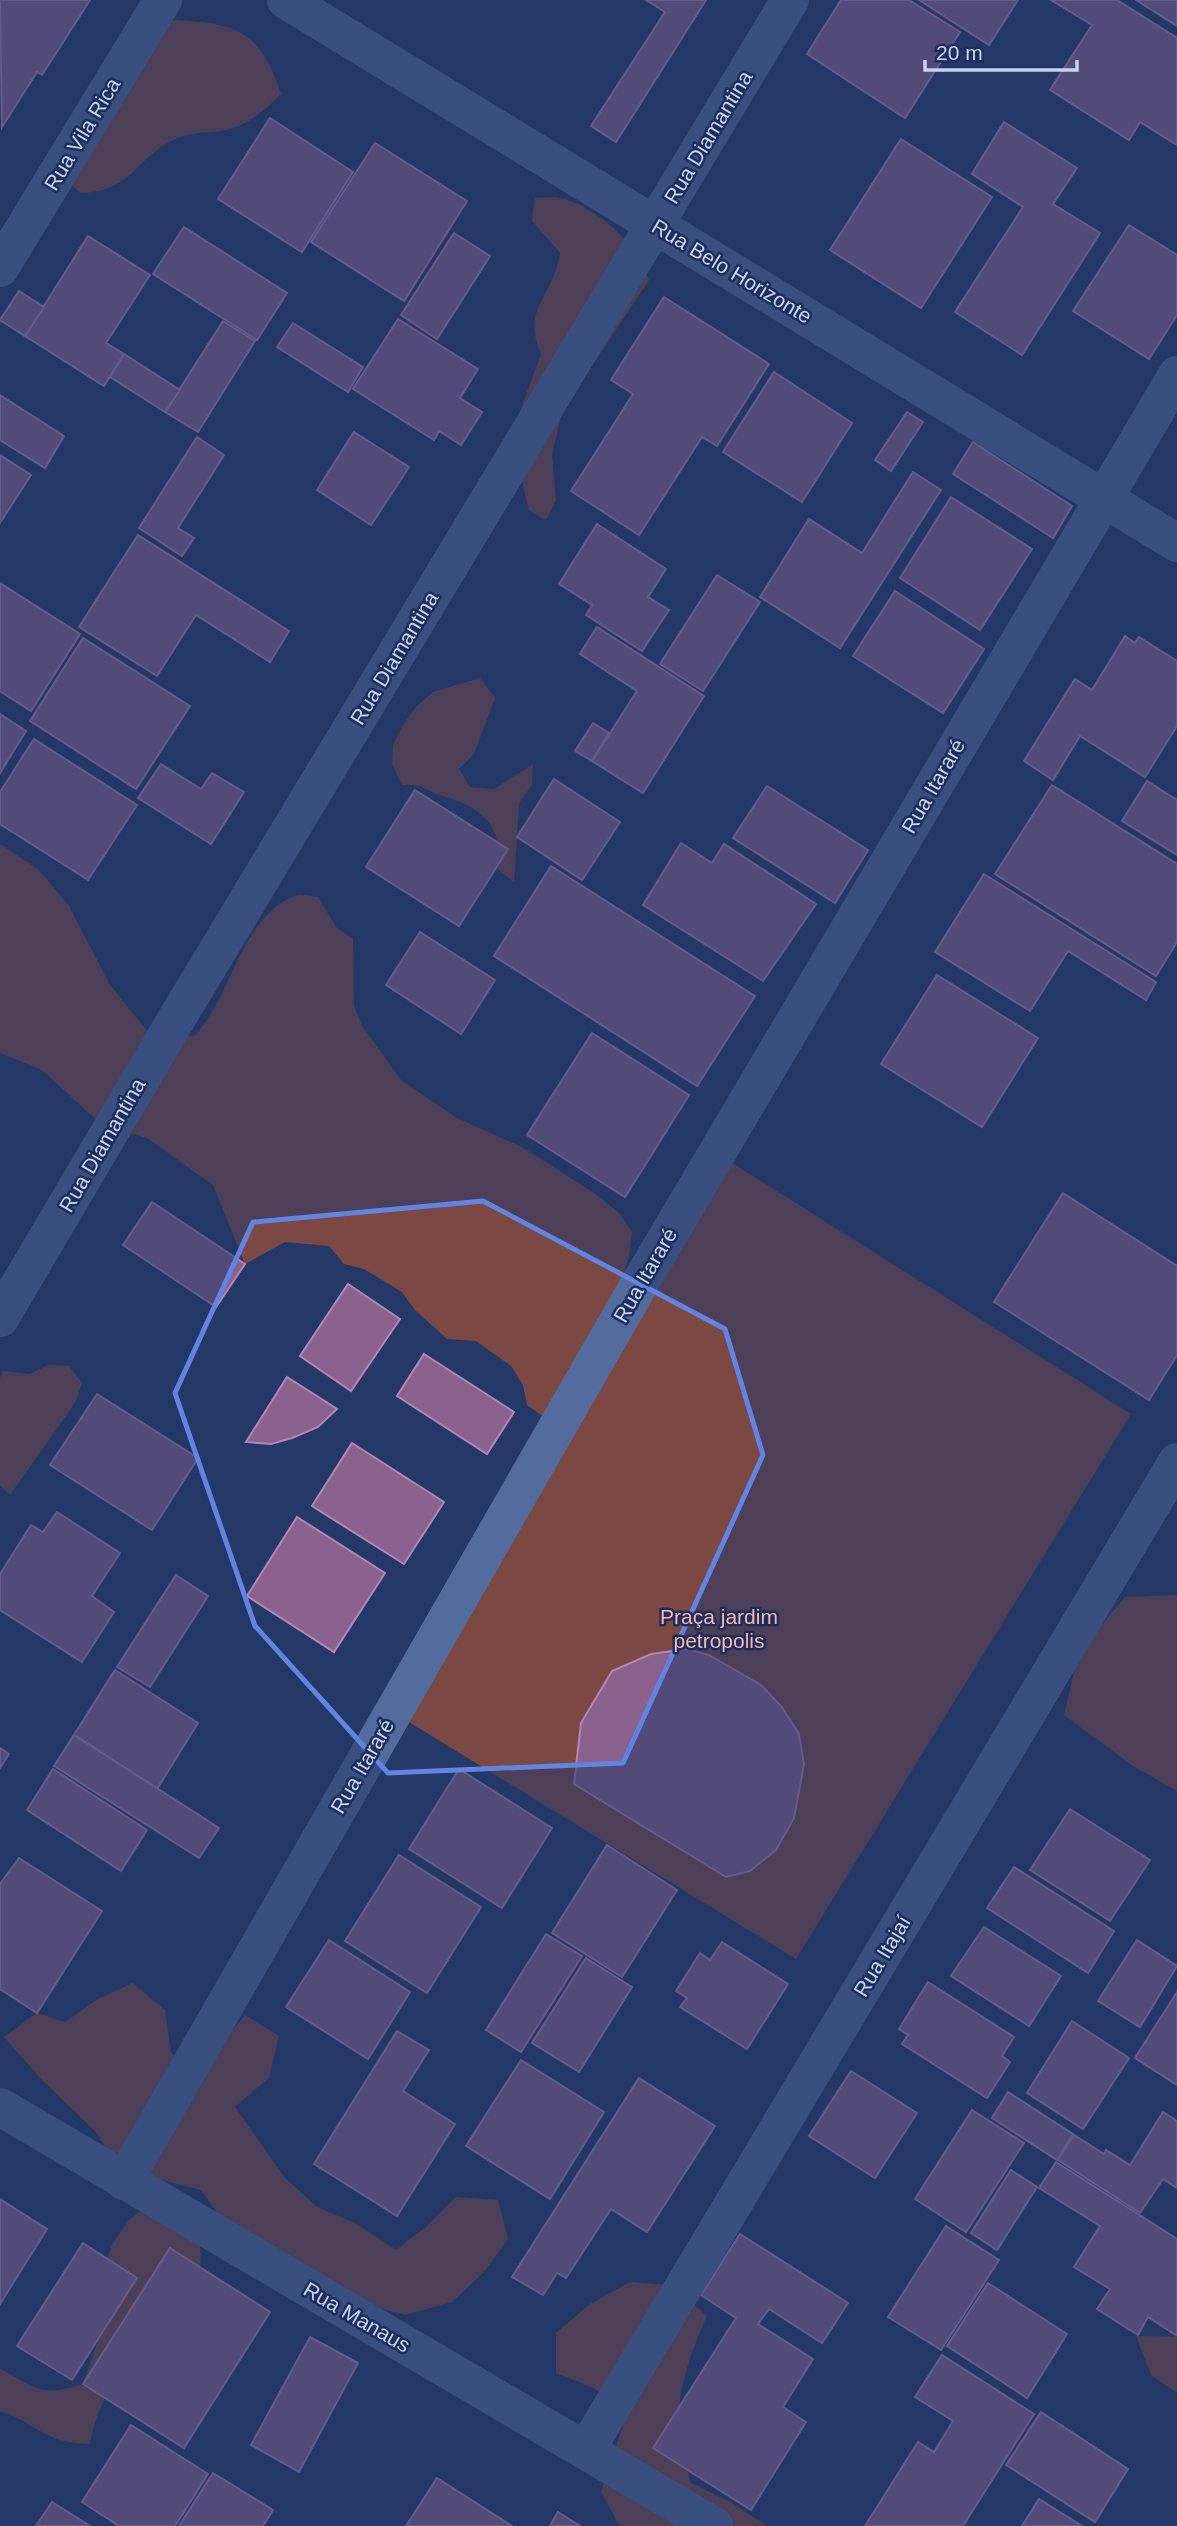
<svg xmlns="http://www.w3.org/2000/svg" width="1177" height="2526" font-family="Helvetica,sans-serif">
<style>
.green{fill:#7c4844}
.building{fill:#8a608d;stroke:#b386b5;stroke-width:2}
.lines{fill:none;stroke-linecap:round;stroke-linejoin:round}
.minor{stroke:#536b9d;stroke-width:38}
.marked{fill:none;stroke:#6184e2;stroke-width:5;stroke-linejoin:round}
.labels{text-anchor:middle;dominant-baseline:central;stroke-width:5;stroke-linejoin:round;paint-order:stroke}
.street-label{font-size:21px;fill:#c6d4f0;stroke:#1c2f5c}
.park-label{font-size:21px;fill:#fbb5af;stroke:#1c2f5c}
</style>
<rect width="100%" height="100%" fill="#253968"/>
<g class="green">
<path d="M176,20C239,24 260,31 281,94C264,111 246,127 221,131C204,133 189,132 173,140C133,161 132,191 81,193L69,183L158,25Z"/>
<path d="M556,197C596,205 636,242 649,280L562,411L552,455L556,500L546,520L529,510L519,469L506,450L541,354C521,307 553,299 560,253L532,221L535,198Z"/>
<path d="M480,678L495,698L474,754L459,769L470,787L494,789L533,764L532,785L519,803L514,882L498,869C503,825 483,808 443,796C423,790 426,784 402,785L392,764L393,745L403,725L416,707L433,692Z"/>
<path d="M0,844L39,870L69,906L110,985L152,1037L194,1036C231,999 240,920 292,897C299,893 310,896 318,897L336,927L353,939L354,1005L362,1026L401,1080L457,1118L522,1147L597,1195L619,1213L632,1232L629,1256L621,1280L544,1417L527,1405L523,1385L511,1366L476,1341L447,1339L415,1310L402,1292L364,1269L344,1264L329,1246L285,1242L245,1264L213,1185L147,1138L103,1126L42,1070L0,1053Z"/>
<polygon points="729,1161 1131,1414 796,1959 386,1708"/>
<polygon points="48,1365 69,1366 82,1383 75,1403 10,1495 0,1485 0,1378 3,1371 30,1374"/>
<polygon points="1177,1595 1177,1791 1133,1766 1064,1715 1079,1651 1125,1597"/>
<polygon points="133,1983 165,2010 171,2052 198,2084 218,2048 245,2015 279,2036 269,2078 235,2107 285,2178 317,2207 357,2224 396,2250 427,2226 456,2197 498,2200 508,2239 484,2272 452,2302 405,2315 364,2304 226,2225 201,2190 119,2169 96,2132 42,2080 4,2037 37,2013 65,2022 98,1999"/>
<path d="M143,2209L198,2236C201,2252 203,2263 196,2278C191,2291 175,2304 166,2316C133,2355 98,2392 90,2444C42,2443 38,2423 0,2411V2369C38,2388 39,2398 83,2384L107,2316L104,2267L113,2243L128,2221Z"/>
<path d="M630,2282L671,2285L707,2316C690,2354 674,2397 680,2439C682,2454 687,2469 691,2483L730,2502L767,2526H620L601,2492L627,2413L594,2388L556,2373V2333L590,2304Z"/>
<polygon points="1136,2336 1177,2337 1177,2393 1151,2375"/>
</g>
<g class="building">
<polygon points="0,0 90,0 42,75 37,72 2,127"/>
<polygon points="646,0 706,0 616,142 591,126 665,12"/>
<polygon points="841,0 909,0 960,32 905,118 807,54"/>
<polygon points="919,0 1018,0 989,45"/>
<polygon points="1051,0 1117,0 1177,38 1177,145 1140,122 1129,140 1050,90 1092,25"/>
<polygon points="1136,0 1177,0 1177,26"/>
<polygon points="270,118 353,172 302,252 218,199"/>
<polygon points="1004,122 1077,168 1053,204 1100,233 1022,355 955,312 1023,207 972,174"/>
<polygon points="901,139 992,197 921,308 830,250"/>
<polygon points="375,143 467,201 404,301 311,242"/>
<polygon points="1129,225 1177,255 1177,315 1149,359 1073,311"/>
<polygon points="184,227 287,293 257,340 153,274"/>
<polygon points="454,233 490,256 437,339 401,315"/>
<polygon points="88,236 150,275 106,343 124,354 104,386 25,336"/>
<polygon points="19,291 44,307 25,336 0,320"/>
<polygon points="664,297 769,364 717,446 702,437 639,535 571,491 633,394 611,380"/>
<polygon points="398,319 478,369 460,398 482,412 461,445 439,431 434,440 353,389"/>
<polygon points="223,321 255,341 198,432 165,412"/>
<polygon points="293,323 363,367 348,392 277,347"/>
<polygon points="124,354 180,390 165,412 110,377"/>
<polygon points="774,372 852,423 802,502 723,452"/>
<polygon points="0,395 64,436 45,468 0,440"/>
<polygon points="907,412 923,422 891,471 875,460"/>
<polygon points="354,432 409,467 371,525 317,490"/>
<polygon points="197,437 224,455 178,528 194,538 182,556 139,528"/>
<polygon points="973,442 1072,506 1053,538 953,474"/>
<polygon points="0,455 31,475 0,523"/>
<polygon points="913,472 941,490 840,648 760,597 809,519 862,553"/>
<polygon points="951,497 1032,549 980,630 900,578"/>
<polygon points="597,524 666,569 648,597 669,610 642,651 586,615 592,605 559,584"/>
<polygon points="138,535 289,631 270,662 196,615 157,676 79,627"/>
<polygon points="717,575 760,602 703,691 660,664"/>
<polygon points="0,583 80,634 31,711 0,691"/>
<polygon points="895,591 984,649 943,713 853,656"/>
<polygon points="597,627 704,696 643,793 592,761 637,691 580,654"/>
<polygon points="1125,636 1135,643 1139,637 1177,661 1177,726 1145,777 1080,736 1053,780 1024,761 1075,679 1092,690"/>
<polygon points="83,638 190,706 136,789 30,721"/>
<polygon points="0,714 26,731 0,773"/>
<polygon points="593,723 609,733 592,761 575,751"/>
<polygon points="34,739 137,805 88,880 0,824 0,792"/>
<polygon points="161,764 201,789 212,773 244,792 211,844 138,798"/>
<polygon points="554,779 620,822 582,880 517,837"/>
<polygon points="1147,781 1177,800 1177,855 1122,821"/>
<polygon points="1052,785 1177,864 1177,942 1156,976 995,874"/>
<polygon points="767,786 868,850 835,903 733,838"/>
<polygon points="415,790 508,849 459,926 366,867"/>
<polygon points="681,843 712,863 724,844 816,904 763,981 643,905"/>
<polygon points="551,866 755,996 697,1086 494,956"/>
<polygon points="984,874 1156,982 1146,1000 1068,951 1030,1011 935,952"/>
<polygon points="420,932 495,980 461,1034 386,985"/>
<polygon points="937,975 1038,1038 982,1127 881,1064"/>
<polygon points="592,1033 689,1095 625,1197 527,1135"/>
<polygon points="1063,1193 1177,1266 1177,1355 1149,1400 994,1302"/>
<polygon points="152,1202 245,1264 216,1307 123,1245"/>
<polygon points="348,1284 400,1319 351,1391 300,1356"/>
<polygon points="424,1354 514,1412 487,1454 397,1396"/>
<polygon points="287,1377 337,1409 318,1427 292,1438 271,1444 246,1442"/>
<polygon points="97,1394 198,1458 152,1530 50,1465"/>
<polygon points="352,1443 444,1502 404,1564 312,1506"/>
<polygon points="57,1512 120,1553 92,1596 114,1612 82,1662 0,1610 0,1574 31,1525 43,1532"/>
<polygon points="297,1517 385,1573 334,1652 247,1596"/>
<polygon points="176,1575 208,1596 150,1687 117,1667"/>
<polygon points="686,1649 709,1655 761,1685 782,1707 799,1734 804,1764 794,1818 776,1850 750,1871 726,1877 574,1784 581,1723 612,1671 651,1654"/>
<polygon points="115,1670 198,1723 157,1789 74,1735"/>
<polygon points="74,1735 219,1828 199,1858 54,1766"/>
<polygon points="0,1748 9,1754 0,1768"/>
<polygon points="53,1769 147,1830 121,1871 27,1810"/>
<polygon points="459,1769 552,1828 502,1908 409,1849"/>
<polygon points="1070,1809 1150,1860 1110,1921 1030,1870"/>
<polygon points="607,1845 677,1890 622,1977 552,1933"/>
<polygon points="399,1855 481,1907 427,1993 345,1941"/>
<polygon points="19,1858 102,1911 37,2013 0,1989 0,1884"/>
<polygon points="1014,1867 1114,1931 1088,1973 987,1908"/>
<polygon points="984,1927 1061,1976 1029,2026 951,1976"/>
<polygon points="546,1934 582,1956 521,2052 486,2030"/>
<polygon points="329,1940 410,1992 368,2059 286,2007"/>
<polygon points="1137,1940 1177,1966 1140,2027 1098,2001"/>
<polygon points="722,1942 788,1984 747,2049 680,2007 687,1998 676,1991 700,1953 710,1960"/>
<polygon points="586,1958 632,1987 579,2072 532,2043"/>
<polygon points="928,1982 1014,2037 1002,2056 1010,2062 987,2098 902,2044 908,2035 899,2029"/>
<polygon points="1177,1992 1177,2085 1135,2058"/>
<polygon points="1072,2021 1129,2058 1083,2129 1027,2093"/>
<polygon points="397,2031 429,2050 403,2091 455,2124 397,2216 314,2164"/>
<polygon points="521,2060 604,2112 550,2199 466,2146"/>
<polygon points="851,2071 917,2113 875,2178 809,2136"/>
<polygon points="639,2078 715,2126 647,2232 611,2209 566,2278 557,2273 543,2295 512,2277"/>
<polygon points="1008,2092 1073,2134 1057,2160 992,2118"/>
<polygon points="972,2110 1024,2143 966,2232 915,2199"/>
<polygon points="1163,2112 1177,2121 1177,2188 1163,2179 1140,2213 1058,2160 1074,2135 1104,2154 1106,2150 1130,2165"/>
<polygon points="1056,2162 1177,2239 1177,2336 1148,2317 1138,2335 1097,2309 1110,2289 1074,2267 1100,2226 1039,2188"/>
<polygon points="1011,2170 1037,2187 997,2250 971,2233"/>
<polygon points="0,2199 47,2229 0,2304"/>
<polygon points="946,2226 999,2260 941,2350 888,2317"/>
<polygon points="740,2234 848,2303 822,2343 769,2309 758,2324 813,2359 783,2407 806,2422 751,2510 653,2448 736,2318 701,2295"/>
<polygon points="83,2243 137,2278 72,2380 17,2346"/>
<polygon points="170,2248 270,2312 184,2448 83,2384"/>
<polygon points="988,2283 1067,2334 1027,2398 947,2346"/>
<polygon points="310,2337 358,2363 299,2472 251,2445"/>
<polygon points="942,2355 1034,2414 963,2526 865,2526 918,2442 934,2452 953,2421 915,2397"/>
<polygon points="1041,2412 1128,2469 1095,2522 1006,2465"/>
<polygon points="131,2425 208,2474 175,2526 119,2526 82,2502"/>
<polygon points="213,2473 273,2510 263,2526 179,2526"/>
<polygon points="437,2478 512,2526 406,2526"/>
<polygon points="1039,2499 1082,2526 1022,2526"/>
<polygon points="52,2502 90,2526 36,2526"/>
<polygon points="558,2512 580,2526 550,2526"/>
</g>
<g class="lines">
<g class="minor">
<polyline points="286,0 1177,543"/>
<polyline points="0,268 163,0"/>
<polyline points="0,1318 177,1018 790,0"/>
<polyline points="0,2107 714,2526"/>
<polyline points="124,2181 636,1290 1177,375"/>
<polyline points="586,2450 1177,1462"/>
</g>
</g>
<path d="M0 0H1177V2526H0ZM483,1201L725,1329L763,1455L623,1763L388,1773L255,1626L175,1393L253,1222Z" fill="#253968" fill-opacity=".55" fill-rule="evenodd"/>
<path class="marked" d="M483,1201L725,1329L763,1455L623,1763L388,1773L255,1626L175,1393L253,1222Z"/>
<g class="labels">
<g class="street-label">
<text transform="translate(82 134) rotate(-59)">Rua Vila Rica</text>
<text transform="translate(708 137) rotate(-59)">Rua Diamantina</text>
<text transform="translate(732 271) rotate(31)">Rua Belo Horizonte</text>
<text transform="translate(394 658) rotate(-59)">Rua Diamantina</text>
<text transform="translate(933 786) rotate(-60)">Rua Itararé</text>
<text transform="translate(102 1145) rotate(-60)">Rua Diamantina</text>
<text transform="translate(645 1275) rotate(-60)">Rua Itararé</text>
<text transform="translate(362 1766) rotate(-60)">Rua Itararé</text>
<text transform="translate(882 1956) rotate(-59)">Rua Itajaí</text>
<text transform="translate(357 2317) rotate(30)">Rua Manaus</text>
</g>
<g class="park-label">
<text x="719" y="1616">Praça jardim<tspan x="719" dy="24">petropolis</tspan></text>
</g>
</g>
<path d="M925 60v10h152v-10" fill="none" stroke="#c6d4f0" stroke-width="3.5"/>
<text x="936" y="60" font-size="21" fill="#c6d4f0" stroke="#1c2f5c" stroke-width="5" paint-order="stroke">20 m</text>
</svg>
